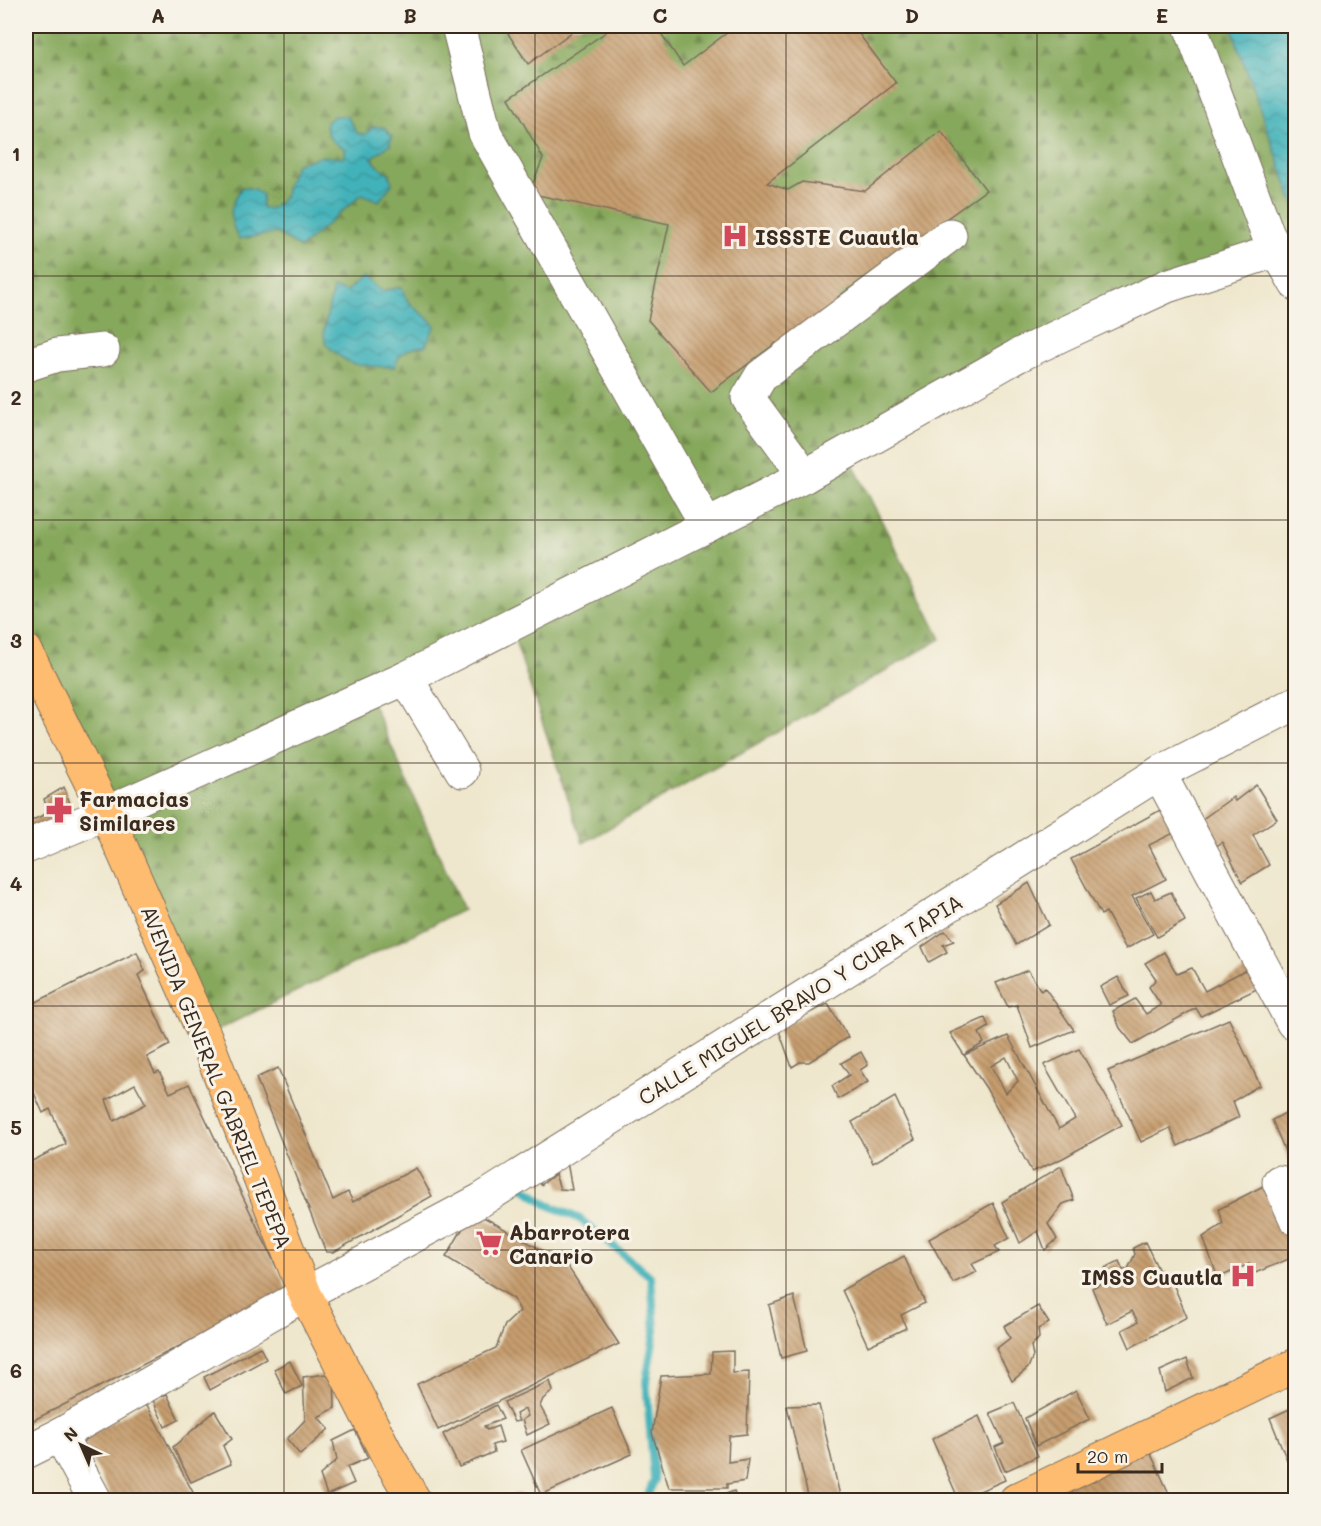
<svg xmlns="http://www.w3.org/2000/svg" width="1321" height="1526" font-family="Mali,sans-serif">
<style>
.forest{fill:url(#forest-firs);stroke:#60693d;stroke-width:1.5}
.water{fill:url(#water-waves);stroke:#3e6e6c;stroke-width:1.5}
.lines{fill:none;stroke-linecap:round;stroke-linejoin:round}
.stream{stroke:#42b2ba;stroke-width:8}
.building{fill:url(#building-back-hatch);fill-rule:evenodd}
.minor-casing{stroke:#7a6c5b;stroke-width:35}
.major-casing{stroke:#7a6c5b;stroke-width:35}
.minor{stroke:#fff;stroke-width:33}
.major{stroke:#febc70;stroke-width:33}
.grid{fill:none;stroke:#3b2a1e;stroke-width:1.5;stroke-opacity:0.55}
.labels{text-anchor:middle;dominant-baseline:central;stroke-width:6;stroke-linejoin:round;paint-order:stroke}
.poi-label{font-size:21px;font-weight:bold;fill:#3b2a1e;stroke:#f7f3e8;text-anchor:start}
.street-label{font-size:21px;fill:#3b2a1e;stroke:#f7f3e8}
.neatline{fill:none;stroke:#3b2a1e;stroke-width:2}
.grid-label{font-size:20px;text-anchor:middle;font-weight:bold;fill:#3b2a1e}
</style>
<defs>
<pattern id="forest-firs" width="22" height="20" patternUnits="userSpaceOnUse" patternTransform="scale(1.5)"><rect width="22" height="20" fill="#86a85c"/><path d="M5 1l3.5 6h-7zM16 11l3.5 6h-7z" fill="#6f894b"/></pattern>
<pattern id="water-waves" width="16" height="10" patternUnits="userSpaceOnUse" patternTransform="scale(1.5)"><rect width="16" height="10" fill="#42b2ba"/><path d="M0 5q4-4 8 0t8 0" fill="none" stroke="#389197"/></pattern>
<pattern id="building-back-hatch" width="6" height="6" patternUnits="userSpaceOnUse" patternTransform="scale(1.5)"><rect width="6" height="6" fill="#c69d6e"/><path d="M-1 5l2 2M0 0l6 6M5-1l2 2" fill="none" stroke="#a2805a"/></pattern>
</defs>
<rect width="100%" height="100%" fill="#f7f3e8"/>
<filter id="ink" filterUnits="userSpaceOnUse"><feTurbulence type="fractalNoise" baseFrequency=".0167" numOctaves="2"/><feDisplacementMap in="SourceGraphic" scale="12" xChannelSelector="R" yChannelSelector="G"/><feConvolveMatrix kernelMatrix="1 2 1 2 8 2 1 2 1" color-interpolation-filters="sRGB"/></filter>
<filter id="wash" filterUnits="userSpaceOnUse"><feTurbulence type="fractalNoise" baseFrequency=".008" numOctaves="4" result="noise"/><feDisplacementMap in="SourceGraphic" scale="24" xChannelSelector="R" yChannelSelector="G"/><feGaussianBlur stdDeviation="1.35" result="paint"/><feColorMatrix in="noise" values="0 0 0 0 0 0 0 0 0 0 0 0 0 0 0 0 0 1.4 0 .05"/><feComposite in="paint" operator="in"/></filter>
<g filter="url(#wash)">
<rect width="100%" height="100%" fill="#efe7cd"/>
<polygon class="forest" points="26,26 1295,26 1295,278 1268,235 847,452 941,639 583,843 510,626 369,695 463,910 205,1036 26,666"/>
<g class="water">
<polygon points="1231,26 1284,26 1295,63 1295,208"/>
<path d="M334,116H347L357,133L365,135L373,127H383L392,136L389,145L372,158L377,165L389,173L392,184L379,201L362,194L300,248L277,233L239,239C227,218 229,206 242,187L254,189L262,195V208L271,209L284,198L287,185L296,164L323,156L343,158L346,149C333,143 326,138 326,123Z"/>
<path d="M363,277L382,291L402,287C405,307 424,311 435,326L425,346C411,347 398,351 395,367C358,365 353,371 325,343L324,330L333,288L346,292Z"/>
</g>
<g class="lines">
<polyline class="stream" points="519,1184 546,1204 580,1219 651,1277 655,1330 646,1381 654,1480 646,1500"/>
</g>
<g id="blocks">
<g class="building">
<polygon points="503,26 580,26 528,64"/>
<polygon points="602,26 656,26 683,66 736,26 853,26 896,83 767,183 788,190 802,182 865,191 941,131 986,190 838,297 853,320 794,363 776,343 711,392 648,320 669,224 529,193 543,158 509,98 606,32"/>
<polygon points="1256,785 1277,819 1253,835 1269,865 1242,882 1222,842 1211,850 1197,823 1233,797 1235,801"/>
<polygon points="64,787 75,817 26,841 26,823 48,813 44,799"/>
<polygon points="1164,808 1174,833 1149,845 1166,879 1132,896 1153,934 1126,949 1106,912 1101,915 1071,859"/>
<polygon points="1029,883 1049,925 1016,945 995,904"/>
<polygon points="1151,891 1155,899 1171,892 1185,921 1157,937 1136,898"/>
<polygon points="945,931 954,941 943,945 947,952 929,962 922,947"/>
<path d="M137,952L145,971L138,975L170,1045L147,1057L155,1073L159,1071L170,1093L189,1084L288,1291L26,1424V1164L66,1144L50,1109L43,1113L26,1075V1007ZM135,1084L146,1104L114,1121L106,1100Z"/>
<polygon points="1164,952 1177,974 1192,968 1205,991 1253,966 1263,986 1201,1016 1196,1008 1133,1044 1120,1028 1113,1011 1135,999 1146,1014 1161,1005 1149,987 1156,979 1145,963"/>
<polygon points="1028,970 1041,991 1045,988 1074,1030 1032,1048 1017,1005 1008,1007 996,983"/>
<polygon points="1118,977 1129,996 1109,1005 1100,987"/>
<polygon points="828,1004 848,1037 809,1062 800,1062 792,1067 778,1028"/>
<polygon points="985,1018 989,1027 979,1033 984,1043 964,1055 950,1033"/>
<polygon points="1229,1019 1260,1085 1233,1101 1239,1117 1178,1146 1170,1128 1141,1142 1108,1071"/>
<path d="M1008,1036L1059,1129L1075,1119L1044,1065L1079,1049L1122,1125L1063,1158L1032,1172L986,1088L964,1055ZM1006,1057L1018,1081L1006,1093L991,1066Z"/>
<polygon points="861,1052 868,1065 860,1070 868,1082 838,1099 832,1086 849,1075 841,1063"/>
<polygon points="278,1068 333,1200 348,1192 353,1202 416,1168 432,1196 334,1252 326,1252 256,1078"/>
<polygon points="895,1097 915,1139 873,1163 852,1122"/>
<polygon points="1296,1107 1296,1175 1295,1175 1272,1120"/>
<polygon points="566,1156 572,1190 560,1189 555,1174 541,1185 537,1174"/>
<polygon points="1061,1166 1074,1200 1063,1204 1048,1224 1057,1239 1045,1250 1038,1231 1020,1243 1002,1202"/>
<polygon points="1267,1184 1296,1251 1296,1256 1255,1273 1249,1264 1218,1278 1203,1237 1223,1224 1219,1209"/>
<polygon points="993,1203 1009,1238 995,1246 999,1252 972,1264 977,1272 953,1283 929,1239"/>
<polygon points="473,1211 566,1264 619,1344 438,1430 417,1384 496,1348 505,1325 520,1311 514,1299 446,1257"/>
<polygon points="1145,1242 1161,1275 1168,1272 1187,1317 1130,1348 1122,1330 1138,1322 1132,1311 1107,1324 1092,1288 1110,1279 1105,1268 1119,1261 1123,1270 1128,1269 1135,1254 1133,1248"/>
<polygon points="904,1256 925,1303 901,1315 906,1328 868,1346 842,1290"/>
<polygon points="794,1296 807,1351 781,1358 769,1305"/>
<polygon points="1038,1306 1049,1323 1038,1329 1039,1338 1031,1346 1033,1356 1028,1368 1012,1381 996,1349 1010,1338 1004,1326"/>
<polygon points="260,1347 266,1359 210,1390 204,1377"/>
<polygon points="733,1351 733,1373 749,1372 747,1434 729,1436 728,1462 748,1459 745,1481 727,1484 727,1488 669,1488 652,1433 661,1376 711,1374 712,1352"/>
<polygon points="1187,1359 1193,1378 1165,1392 1160,1371"/>
<polygon points="290,1361 302,1386 286,1394 274,1369"/>
<polygon points="334,1373 335,1408 318,1417 329,1429 300,1455 287,1439 305,1420 303,1377"/>
<polygon points="550,1381 553,1391 543,1399 540,1406 550,1424 527,1435 522,1420 528,1416 525,1409 516,1414 519,1421 514,1422 504,1402"/>
<polygon points="1076,1390 1090,1419 1036,1446 1025,1418"/>
<polygon points="167,1394 179,1420 165,1427 153,1400"/>
<polygon points="146,1403 197,1500 112,1500 82,1438"/>
<polygon points="1014,1403 1038,1456 1005,1471 995,1447 1004,1443 990,1413"/>
<polygon points="496,1405 503,1419 484,1426 487,1430 498,1426 503,1442 492,1445 494,1452 459,1467 443,1434"/>
<polygon points="819,1405 841,1500 809,1500 787,1406"/>
<polygon points="1296,1406 1296,1474 1293,1475 1270,1418"/>
<polygon points="612,1408 632,1454 541,1495 521,1450"/>
<polygon points="215,1411 232,1439 223,1446 231,1464 191,1482 173,1447"/>
<polygon points="979,1416 1005,1480 959,1500 932,1439"/>
<polygon points="355,1430 368,1458 347,1467 354,1483 327,1495 320,1475 337,1460 333,1441"/>
<polygon points="1144,1439 1172,1500 1016,1500"/>
<polygon points="734,1491 737,1500 710,1500"/>
<polygon points="519,1493 524,1500 497,1500"/>
<polygon points="902,1494 903,1500 879,1500"/>
</g>
</g>
</g>
<g filter="url(#ink)">
<use href="#blocks" fill-opacity="0" stroke="#7a6c5b" stroke-width="1.5"/>
<g class="lines">
<g class="minor-casing">
<g id="minor">
<polyline points="458,26 485,133 707,526"/>
<polyline points="1190,26 1268,235 1296,284"/>
<polyline points="26,365 57,355 103,350"/>
<polyline points="805,476 748,398 761,376 950,235"/>
<polyline points="406,678 462,771"/>
<polyline points="1159,773 1293,1023"/>
<polyline points="26,847 106,813 406,678 805,476 1017,356 1063,334 1167,286 1275,251"/>
<polyline points="1279,1182 1296,1219"/>
<polyline points="60,1435 95,1500"/>
<polyline points="26,1452 60,1435 305,1294 481,1200 1159,773 1296,703"/>
</g>
</g>
<g class="major-casing">
<g id="major">
<polyline points="26,651 106,813 205,1036 305,1294 389,1458 414,1500"/>
<polyline points="1016,1500 1296,1365"/>
</g>
</g>
<use href="#minor" class="minor"/>
<use href="#major" class="major"/>
</g>
</g>
<path class="grid" d="M284,26V1500M535,26V1500M786,26V1500M1037,26V1500M26,276H1296M26,520H1296M26,763H1296M26,1006H1296M26,1250H1296"/>
<defs>
<g id="hospital-bare" transform="scale(2.07)"><path d="M-5-5h3v3.5h4V-5h3V5h-3V1.5h-4V5h-3Z" fill="#d1495b" stroke="#f7f3e8" stroke-width="2.5" paint-order="stroke"/></g>
<g id="pharmacy-bare" transform="scale(2.07)"><path d="M-2-6h4v4h4v4h-4v4h-4v-4h-4v-4h4Z" fill="#d1495b" stroke="#f7f3e8" stroke-width="2.5" paint-order="stroke"/></g>
<g id="supermarket-bare" transform="scale(2.07)"><path d="M-6-5.5h2.5l.6 2H6L4.5 2H-2.5L-4.4-4H-6ZM-1.5 3.2a1.3 1.3 0 1 0 .1 0ZM3 3.2a1.3 1.3 0 1 0 .1 0Z" fill="#d1495b" stroke="#f7f3e8" stroke-width="2.5" paint-order="stroke"/></g>
</defs>
<g fill-rule="evenodd">
<use href="#hospital-bare" x="735" y="236"/>
<use href="#pharmacy-bare" x="59" y="810"/>
<use href="#supermarket-bare" x="489" y="1243"/>
<use href="#hospital-bare" x="1243" y="1276"/>
</g>
<g class="labels">
<g class="poi-label">
<text x="755" y="236">ISSSTE Cuautla</text>
<text x="79" y="798">Farmacias<tspan x="79" dy="24">Similares</tspan></text>
<text x="509" y="1231">Abarrotera<tspan x="509" dy="24">Canario</tspan></text>
<text x="1223" y="1276" text-anchor="end">IMSS Cuautla</text>
</g>
<g class="street-label">
<text transform="translate(800 999) rotate(-32)">CALLE MIGUEL BRAVO Y CURA TAPIA</text>
<text transform="translate(217 1077) rotate(68)">AVENIDA GENERAL GABRIEL TEPEPA</text>
</g>
</g>
<rect width="1321" height="1526" fill="none" stroke="#f7f3e8" stroke-width="66"/>
<g transform="translate(81 1445) rotate(316)" stroke="#f7f3e8" stroke-width="4.5" paint-order="stroke">
<path d="M0-4.5L10 22L0 15L-10 22Z" fill="#3b2a1e"/>
<text y="-9" font-size="16" font-weight="bold" text-anchor="middle" fill="#3b2a1e">N</text>
</g>
<path d="M1078 1463v9h84v-9" fill="none" stroke="#3b2a1e" stroke-width="3"/>
<text x="1087" y="1463" font-size="18" fill="#3b2a1e" stroke="#f7f3e8" stroke-width="4.5" paint-order="stroke">20 m</text>
<rect x="33" y="33" width="1255" height="1460" class="neatline"/>
<g class="grid-label">
<text x="158" y="23">A</text>
<text x="410" y="23">B</text>
<text x="660" y="23">C</text>
<text x="912" y="23">D</text>
<text x="1162" y="23">E</text>
<text x="16" y="161">1</text>
<text x="16" y="405">2</text>
<text x="16" y="648">3</text>
<text x="16" y="891">4</text>
<text x="16" y="1135">5</text>
<text x="16" y="1378">6</text>
</g>
</svg>
